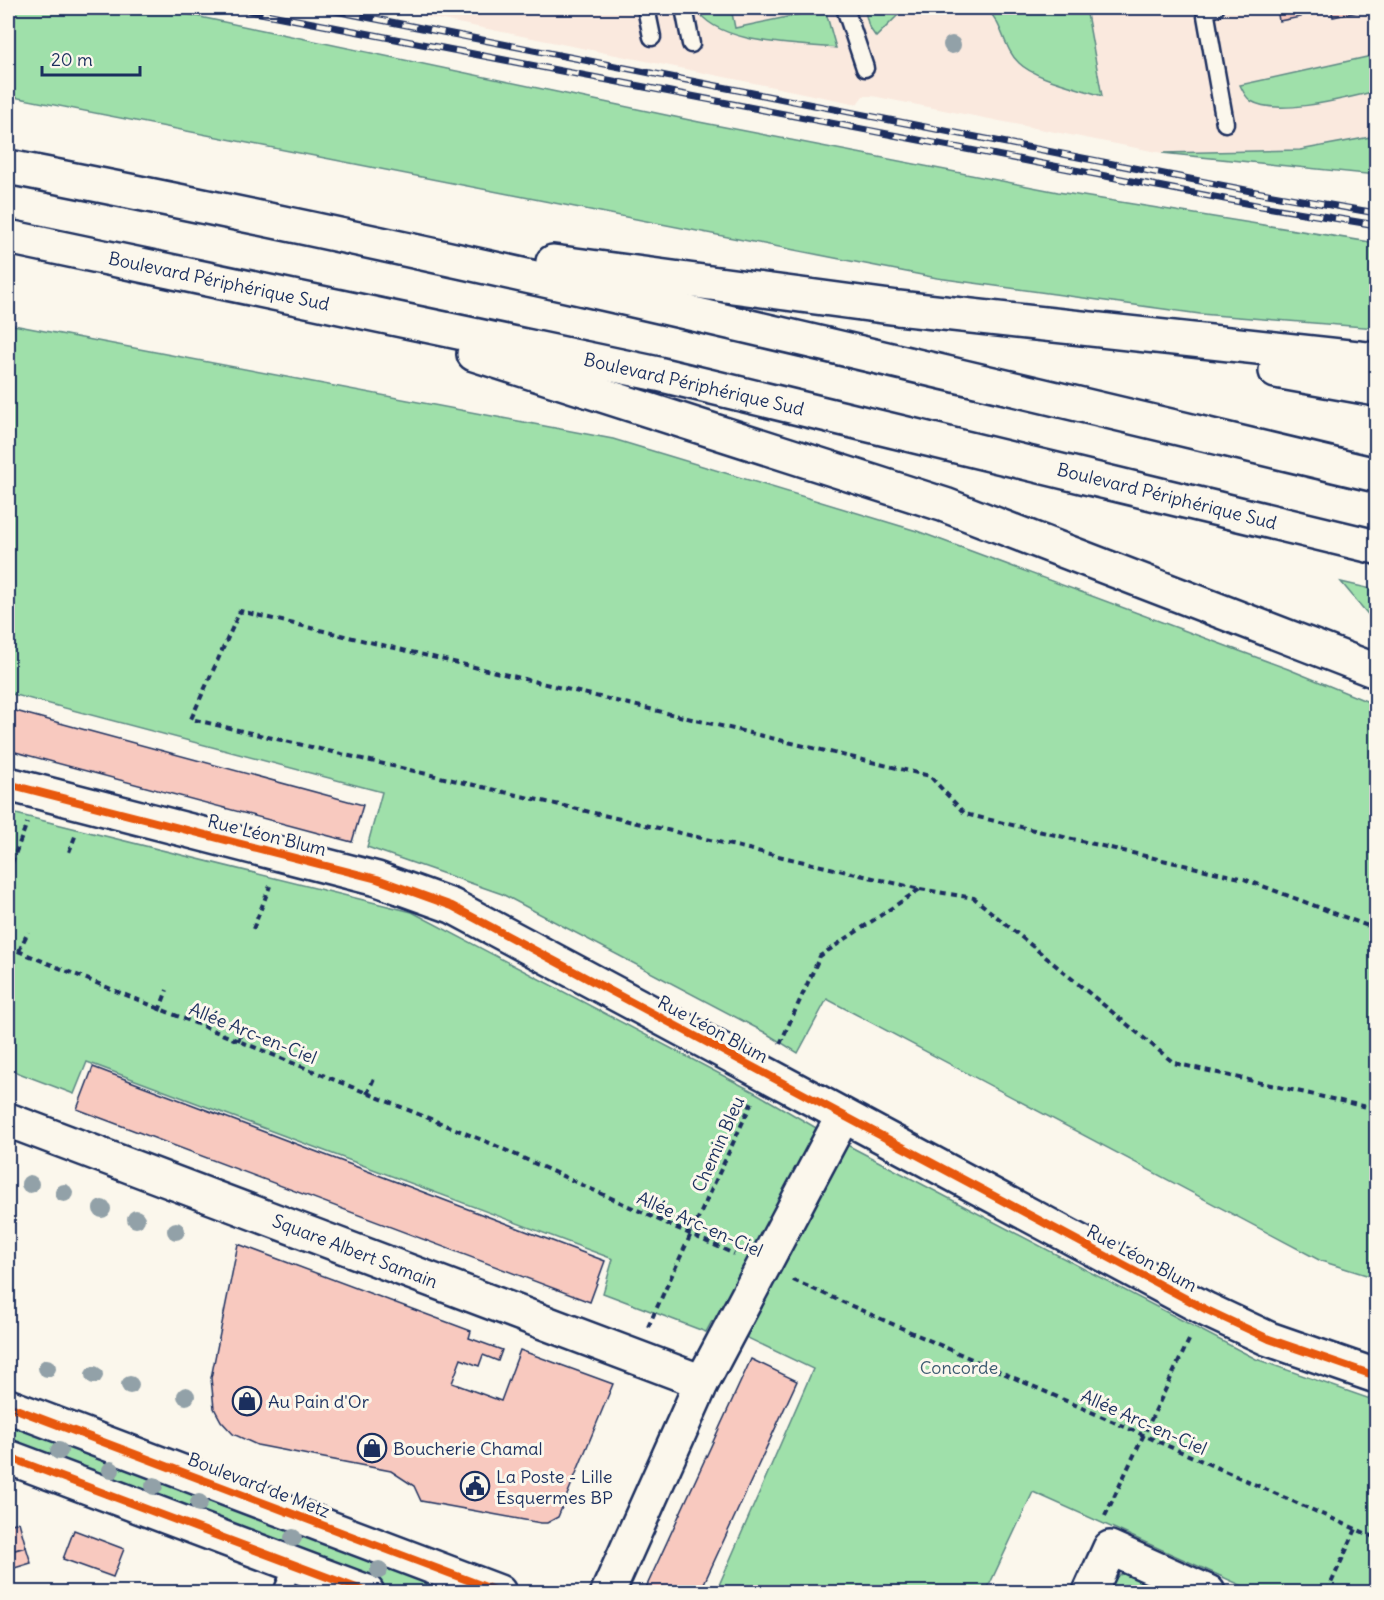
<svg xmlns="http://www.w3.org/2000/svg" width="1384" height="1600" font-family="Delius,sans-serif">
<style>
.built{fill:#fae9de}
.green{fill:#9fe0aa;stroke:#5d8884;stroke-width:1.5}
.building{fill:#f8c9bf;stroke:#1b2f5e;stroke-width:1.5}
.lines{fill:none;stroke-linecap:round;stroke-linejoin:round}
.service-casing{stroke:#1b2f5e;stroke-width:21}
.minor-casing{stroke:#1b2f5e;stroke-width:38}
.primary-casing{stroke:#1b2f5e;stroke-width:38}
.motorway-casing{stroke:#1b2f5e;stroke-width:38}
.path{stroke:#1b2f5e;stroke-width:4;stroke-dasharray:6 4.5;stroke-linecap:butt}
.service{stroke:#fbf7ec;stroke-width:16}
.minor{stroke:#fbf7ec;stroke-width:33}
.primary{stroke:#fbf7ec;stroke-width:33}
.motorway{stroke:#fbf7ec;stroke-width:33}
.rail-casing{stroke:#1b2f5e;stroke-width:7}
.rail{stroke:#fbf7ec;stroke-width:4.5;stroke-dasharray:14;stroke-linecap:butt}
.cycleway-casing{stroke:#fbf7ec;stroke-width:11}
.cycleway{stroke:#e8590c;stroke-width:8}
.tree{fill:#92a1a8}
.labels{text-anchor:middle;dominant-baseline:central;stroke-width:6;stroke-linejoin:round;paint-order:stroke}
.street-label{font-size:18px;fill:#1b2f5e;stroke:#fbf7ec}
.park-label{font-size:18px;fill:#3c5b71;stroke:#fbf7ec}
.poi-label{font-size:18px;fill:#1b2f5e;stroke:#fbf7ec;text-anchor:start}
</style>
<rect width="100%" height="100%" fill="#fbf7ec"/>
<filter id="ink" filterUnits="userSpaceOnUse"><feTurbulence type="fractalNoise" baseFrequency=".0167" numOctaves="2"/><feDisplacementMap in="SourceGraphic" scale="12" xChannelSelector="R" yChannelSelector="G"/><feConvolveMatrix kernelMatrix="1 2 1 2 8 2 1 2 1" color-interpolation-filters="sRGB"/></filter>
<g filter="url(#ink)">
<polygon class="built" points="395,8 1376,8 1376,175 1162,153 872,96 863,96 857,104 413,14"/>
<g class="green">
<polygon points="8,8 147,8 167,10 699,122 1058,192 1376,243 1376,328 1200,314 937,278 8,96"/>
<path d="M696,8H731L735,28L825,9L836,48C797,44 716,45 696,8Z"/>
<polygon points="864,8 905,8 876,37 869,27"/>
<path d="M986,8H1086L1102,96C1080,88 1035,79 1019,63C1003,48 1003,23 986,8Z"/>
<path d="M1376,55V91C1347,98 1277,117 1251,101C1245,97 1243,91 1240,85Z"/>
<polygon points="1376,136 1376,175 1162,153 1300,150"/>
<polygon points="8,324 613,439 917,531 1288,669 1376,705 1376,1278 1321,1261 827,999 798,1053 764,1032 502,894 367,847 382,792 8,693"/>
<polygon points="1341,582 1376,590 1376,624"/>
<polygon points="8,812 412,912 756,1093 830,1136 1256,1359 1376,1401 1376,1592 1256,1592 1033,1492 986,1592 716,1592 813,1369 712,1321 706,1332 603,1293 613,1259 87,1062 74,1094 8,1069"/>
<polygon points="8,1415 478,1592 393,1592 8,1447"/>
<polygon points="1127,1572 1189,1592 1107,1592 1112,1578"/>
</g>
<g class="building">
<polygon points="1277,8 1299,8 1301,17 1279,21"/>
<polygon points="1331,8 1376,8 1333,17"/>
<polygon points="8,709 363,805 352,842 8,750"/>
<polygon points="93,1067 605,1261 590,1302 77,1109"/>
<polygon points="238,1244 471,1331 469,1338 502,1350 498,1361 483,1355 479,1366 461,1359 452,1383 501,1401 520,1350 613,1384 558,1517 547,1523 541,1523 421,1501 414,1486 391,1471 257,1445 233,1434 221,1421 214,1408 211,1378"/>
<polygon points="751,1359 797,1381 700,1592 644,1592"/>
<polygon points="19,1522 26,1547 8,1552 8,1525"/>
<polygon points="74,1530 124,1549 113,1577 63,1559"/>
<polygon points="26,1547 31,1563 8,1570 8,1552"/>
</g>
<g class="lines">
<g class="service-casing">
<g id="service">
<polyline points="646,8 652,37"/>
<polyline points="684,8 691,44"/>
<polyline points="845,8 865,68"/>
<polyline points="1215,8 1205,10 1225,123"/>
<polyline points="282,1592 293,1566"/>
</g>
</g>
<g class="minor-casing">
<g id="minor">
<polyline points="8,784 377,879 452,906 1207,1310 1269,1339 1376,1376"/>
<polyline points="8,1120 702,1382"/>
<polyline points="608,1592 702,1382 843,1116"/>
<polyline points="1090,1592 1110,1548 1208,1592"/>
</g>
</g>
<g class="primary-casing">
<g id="primary">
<polyline points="8,1406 499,1592"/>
<polyline points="8,1457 367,1592"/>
</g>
</g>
<g class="motorway-casing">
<g id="motorway">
<path d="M8,167C467,256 921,367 1376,475"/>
<polyline points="8,237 658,374 1376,547"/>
<polyline points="553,262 898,308 1376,360"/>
<polyline points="474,354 945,505 1376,671"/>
<polyline points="1276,371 1376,389"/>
</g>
</g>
<g class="path">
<polyline points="69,852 76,834"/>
<polyline points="8,873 27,823"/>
<polyline points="920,889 974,898 1174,1063 1376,1109"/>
<polyline points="253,929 270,886"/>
<polyline points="8,947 492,1144 734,1254"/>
<polyline points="19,951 28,932"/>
<polyline points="159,1011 167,990"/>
<polyline points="238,1041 245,1023"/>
<polyline points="780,1044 820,956 920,889 191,719 240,611 930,776 965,814 1244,879 1376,929"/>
<polyline points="367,1094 375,1076"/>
<polyline points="793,1280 1376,1538"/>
<polyline points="648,1327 752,1102"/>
<polyline points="1105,1516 1190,1338"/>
<polyline points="1327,1592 1356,1529"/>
</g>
<use href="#service" class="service"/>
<use href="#minor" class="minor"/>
<use href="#primary" class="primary"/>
<use href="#motorway" class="motorway"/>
<g class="rail-casing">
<g id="rail">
<polyline points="235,8 1261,206 1376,225"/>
<polyline points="320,8 1256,192 1376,213"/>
</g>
</g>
<use href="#rail" class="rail"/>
<g class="cycleway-casing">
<g id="cycleway">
<polyline points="8,784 377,879 452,906 1207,1310 1269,1339 1376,1376"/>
<polyline points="8,1406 499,1592"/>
<polyline points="8,1457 367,1592"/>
</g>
</g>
<use href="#cycleway" class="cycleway"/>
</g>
<g class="tree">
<circle cx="952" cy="45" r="9"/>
<circle cx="30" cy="1184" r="9"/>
<circle cx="64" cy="1193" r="9"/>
<circle cx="102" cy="1209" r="9"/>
<circle cx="136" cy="1219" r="9"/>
<circle cx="176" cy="1231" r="9"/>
<circle cx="47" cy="1368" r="9"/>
<circle cx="94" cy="1375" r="9"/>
<circle cx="130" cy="1385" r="9"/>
<circle cx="186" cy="1396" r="9"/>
<circle cx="59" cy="1451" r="9"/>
<circle cx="111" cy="1470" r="9"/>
<circle cx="154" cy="1486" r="9"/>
<circle cx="199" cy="1503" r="9"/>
<circle cx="293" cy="1538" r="9"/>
<circle cx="379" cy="1570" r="9"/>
</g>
</g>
<defs>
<g id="shop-ring" transform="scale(1.5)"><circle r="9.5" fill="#fbf7ec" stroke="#1b2f5e" stroke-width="1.5"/><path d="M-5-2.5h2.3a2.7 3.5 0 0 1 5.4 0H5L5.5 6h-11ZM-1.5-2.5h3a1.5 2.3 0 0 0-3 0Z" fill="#1b2f5e"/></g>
<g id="civic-ring" transform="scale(1.5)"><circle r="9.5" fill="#fbf7ec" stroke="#1b2f5e" stroke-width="1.5"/><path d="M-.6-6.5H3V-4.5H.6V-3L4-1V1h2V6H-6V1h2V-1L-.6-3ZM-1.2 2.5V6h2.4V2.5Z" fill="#1b2f5e"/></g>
</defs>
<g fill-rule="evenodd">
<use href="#shop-ring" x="247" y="1401"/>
<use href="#shop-ring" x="372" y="1448"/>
<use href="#civic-ring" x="475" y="1486"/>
</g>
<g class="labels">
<g class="street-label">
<text transform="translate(219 281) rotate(12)">Boulevard Périphérique Sud</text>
<text transform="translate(694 384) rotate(13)">Boulevard Périphérique Sud</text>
<text transform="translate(1167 496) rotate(14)">Boulevard Périphérique Sud</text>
<text transform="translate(267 835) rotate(14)">Rue Léon Blum</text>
<text transform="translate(713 1029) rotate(28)">Rue Léon Blum</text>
<text transform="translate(253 1033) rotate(22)">Allée Arc-en-Ciel</text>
<text transform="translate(718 1144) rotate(-66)">Chemin Bleu</text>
<text transform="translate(700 1224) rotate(24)">Allée Arc-en-Ciel</text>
<text transform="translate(355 1251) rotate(21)">Square Albert Samain</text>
<text transform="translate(1142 1258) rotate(28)">Rue Léon Blum</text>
<text transform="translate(1144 1422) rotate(24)">Allée Arc-en-Ciel</text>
<text transform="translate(259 1485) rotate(21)">Boulevard de Metz</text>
</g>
<g class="park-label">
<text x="959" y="1367">Concorde</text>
</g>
<g class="poi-label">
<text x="268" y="1401">Au Pain d'Or</text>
<text x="393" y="1448">Boucherie Chamal</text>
<text x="496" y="1476">La Poste - Lille<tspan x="496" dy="21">Esquermes BP</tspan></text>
</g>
</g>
<rect width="1384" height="1600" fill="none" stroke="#fbf7ec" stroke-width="30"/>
<rect x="15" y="15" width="1354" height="1570" fill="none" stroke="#1b2f5e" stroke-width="2" filter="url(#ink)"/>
<path d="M42 66v9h98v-9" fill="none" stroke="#1b2f5e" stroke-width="3"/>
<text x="51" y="66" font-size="18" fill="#1b2f5e" stroke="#fbf7ec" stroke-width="4.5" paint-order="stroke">20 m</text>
</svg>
